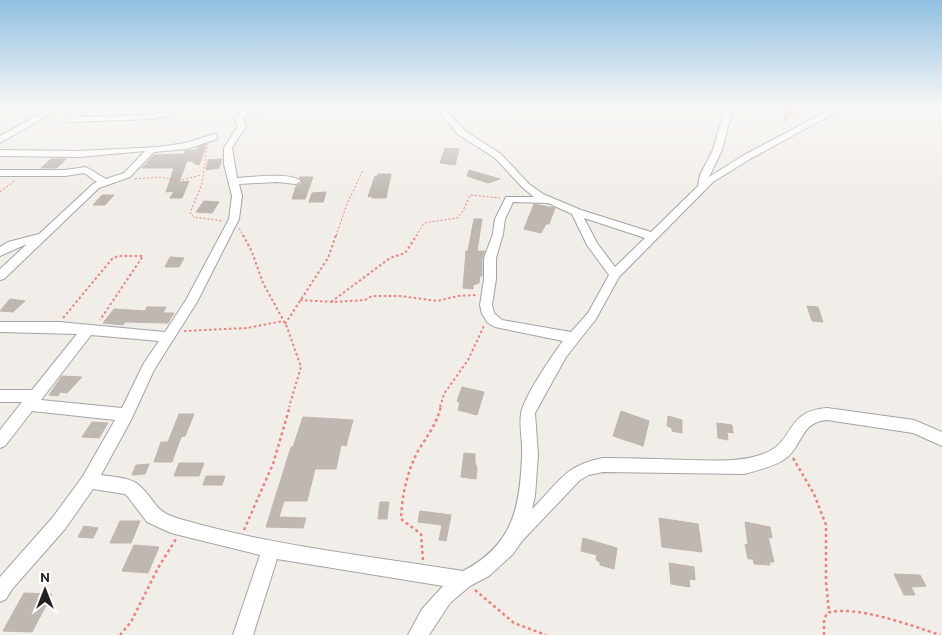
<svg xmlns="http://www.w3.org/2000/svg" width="942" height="635" font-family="Overpass,sans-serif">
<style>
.building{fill:#beb7b2;stroke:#c1b5ad}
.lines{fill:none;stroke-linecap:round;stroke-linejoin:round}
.minor-casing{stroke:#a3a3a3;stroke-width:2}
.path-far2{stroke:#ee827e;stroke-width:1;stroke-dasharray:2 2;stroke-linecap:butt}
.path-far1{stroke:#ee827e;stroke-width:2;stroke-dasharray:2.5 2.5;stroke-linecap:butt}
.path{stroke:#ee827e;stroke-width:2.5;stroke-dasharray:3 3;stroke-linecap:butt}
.minor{fill:#fff;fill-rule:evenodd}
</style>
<rect width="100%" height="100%" fill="#f1eee9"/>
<g class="building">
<polygon points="785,107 804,107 784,122"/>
<polygon points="207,144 199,165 193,163 194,161 187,161 179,182 189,181 182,198 170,198 174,191 166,192 174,168 142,168 154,155 184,154 185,151 197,150 198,147"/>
<polygon points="445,148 459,149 455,165 440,163"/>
<polygon points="51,159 66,159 57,168 41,168"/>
<polygon points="222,159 219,168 206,170 208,160"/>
<polygon points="469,170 500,179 488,183 467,176"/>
<polygon points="378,174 391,174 386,198 372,198 372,196 368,197 375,176 378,176"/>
<polygon points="299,177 313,177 305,199 292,199 296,186 303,182"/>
<polygon points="326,192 323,202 309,202 312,193"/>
<polygon points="102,195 114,195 105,205 93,205"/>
<polygon points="204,201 219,202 212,213 196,212"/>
<polygon points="534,204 555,208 549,224 546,224 541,233 524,229"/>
<polygon points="474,219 482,219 477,251 485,251 482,258 482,276 480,276 479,283 473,285 473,289 463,288 466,251 468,251"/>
<polygon points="170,257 184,258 179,267 165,267"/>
<polygon points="10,299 25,301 13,312 0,311"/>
<polygon points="807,306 818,307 823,322 812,321"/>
<polygon points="147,307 166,307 163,313 174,313 168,323 125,322 123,325 103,323 114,309 145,311"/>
<polygon points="62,376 82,377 67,393 60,392 58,396 49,395"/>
<polygon points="462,387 484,392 477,415 458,410 460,403 457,401"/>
<polygon points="621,411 649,421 643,446 613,436"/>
<polygon points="179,414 194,414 185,436 181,437 172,462 154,462 161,442 168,442"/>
<polygon points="668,416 682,420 682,433 672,431 672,428 667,426"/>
<polygon points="303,417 353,420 346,446 341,445 336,469 315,469 307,501 284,501 279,517 306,518 303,528 266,527 291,447 293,447"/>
<polygon points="92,422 108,423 99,438 82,437"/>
<polygon points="717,423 732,425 733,433 727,432 728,440 718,438"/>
<polygon points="464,453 475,454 475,462 477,468 476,479 461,477"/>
<polygon points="179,463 204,463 199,476 174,476"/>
<polygon points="149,464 145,474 132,475 136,465"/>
<polygon points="206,476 225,476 222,485 203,485"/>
<polygon points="380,502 389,502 387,519 378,519"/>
<polygon points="420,511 451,515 446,541 439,540 442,525 418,522"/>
<polygon points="659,518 698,524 702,552 662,547"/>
<polygon points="120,521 140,521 131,543 110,543"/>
<polygon points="745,522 770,527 772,538 768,537 774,562 769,562 770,565 754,564 753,559 748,559 745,544 748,545"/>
<polygon points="84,526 98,528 93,538 78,537"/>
<polygon points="583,538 617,548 614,569 600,565 600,562 596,560 597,555 581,551"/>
<polygon points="134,545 159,547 148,573 122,571"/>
<polygon points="669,563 694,567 695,580 689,579 690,587 671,584"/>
<polygon points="894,574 920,575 926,586 911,587 915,595 904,595"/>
<polygon points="24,593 52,594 32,632 3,631"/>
</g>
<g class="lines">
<g class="minor-casing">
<g id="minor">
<polygon points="53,107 62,107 0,143 0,136"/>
<polygon points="77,107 85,107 80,117 151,115 164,112 171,107 179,107 170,116 151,119 69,122 68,120 74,114"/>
<path d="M252,107H284C272,115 256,107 243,118L246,126L232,148L237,178C252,177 290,172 301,181L296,184L277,182L239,184L242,196L239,219L197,302L154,370L131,420L101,475C113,477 131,477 140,486C157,502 154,512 180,519C272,546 369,556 463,571C513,545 520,508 522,456C523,442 519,427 521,414C523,398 553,354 563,341L495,327L488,323L482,314L480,305L484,279V258L493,234L495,219L506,197H534L523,188L495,158L459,135L435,107H443L465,131L501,154L529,184L543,194L581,210L651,232L698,186L700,175L713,150L725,107H733L722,150L709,177L744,155L835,107H845L750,159L713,182L619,277L596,319L566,357L535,413L538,455L535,496L532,509C558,484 564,465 603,458C631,458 659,459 687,460C712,460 739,463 763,454C796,442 784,411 827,408L914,420L942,432V446L913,433L827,420C800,422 803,446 785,459C774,467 757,470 744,474L603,472L589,475L580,480L522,541L513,554L489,576L470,586L450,603L429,635H408L422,609L443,586L277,559L253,635H233L260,555L171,533L147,522L128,497L125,494L93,489L65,529L13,588L6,599L0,602V577L53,517L83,476L115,420L32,411L5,446L0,448V430L22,402H0V390H32L77,334L0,332V322H59L165,332L186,300L229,219L232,196L224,164V148L238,126L235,118C240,112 245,109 252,107ZM513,202L548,203L572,214L587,245L609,275L588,313L571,332L502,320L494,313L492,305L496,279V258L503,234L505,219ZM584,218L645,238L615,267L597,243ZM91,335L159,341L144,363L122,408L41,400Z"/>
<polygon points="214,134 217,135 217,139 187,149 154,152 130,177 99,188 4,279 0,280 0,269 27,244 0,256 0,247 8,242 39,234 93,184 97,182 84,173 65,176 0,176 0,170 65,170 86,167 106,179 124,173 145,151 79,157 0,156 0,150 79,151 158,147 186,143"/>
</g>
</g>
<g class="path-far2">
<polyline points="207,147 202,184 190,213 194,217 222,221"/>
<polyline points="135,179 161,177 177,181 201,175"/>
<polyline points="0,192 16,180"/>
<polyline points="239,228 243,236"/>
<polyline points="336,236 347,204 363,170"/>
<polyline points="416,236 424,223 457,218 463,211 470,195 500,198"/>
</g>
<g class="path-far1">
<polyline points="243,235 252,252 263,283 287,327 301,367 289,407"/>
<polyline points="300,300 334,302 365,300 372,296 400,296 437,301 458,296 477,295"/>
<polyline points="331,302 390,258 405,253 417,235"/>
<polyline points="63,318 112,259 118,256 143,256 100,320"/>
<polyline points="285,324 328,258 336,235"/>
<polyline points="184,331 247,328 283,321"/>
<polyline points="440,407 444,394 468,360 484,326"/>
</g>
<g class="path">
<polyline points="793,458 814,494 826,525 826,582 829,612"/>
<polyline points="244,530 273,464 290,406"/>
<path d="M423,560L421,534L401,519C402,495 407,472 418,451C427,436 437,424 441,406"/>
<polyline points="475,590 514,623 546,635"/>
<polyline points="120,635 131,622 158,568 176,539"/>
<path d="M824,635V620L827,613C854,604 913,626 940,635"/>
</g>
<use href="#minor" class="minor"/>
</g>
<linearGradient id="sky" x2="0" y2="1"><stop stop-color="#91c0e2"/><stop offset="0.55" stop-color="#f9f7f5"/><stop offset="1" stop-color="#f9f7f5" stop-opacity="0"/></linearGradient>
<rect width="942" height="196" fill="url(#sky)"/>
<g transform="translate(45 590)" stroke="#ffffff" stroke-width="4" paint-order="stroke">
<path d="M0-4L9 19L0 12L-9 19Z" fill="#222222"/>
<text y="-8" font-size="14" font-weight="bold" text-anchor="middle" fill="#222222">N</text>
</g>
</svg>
